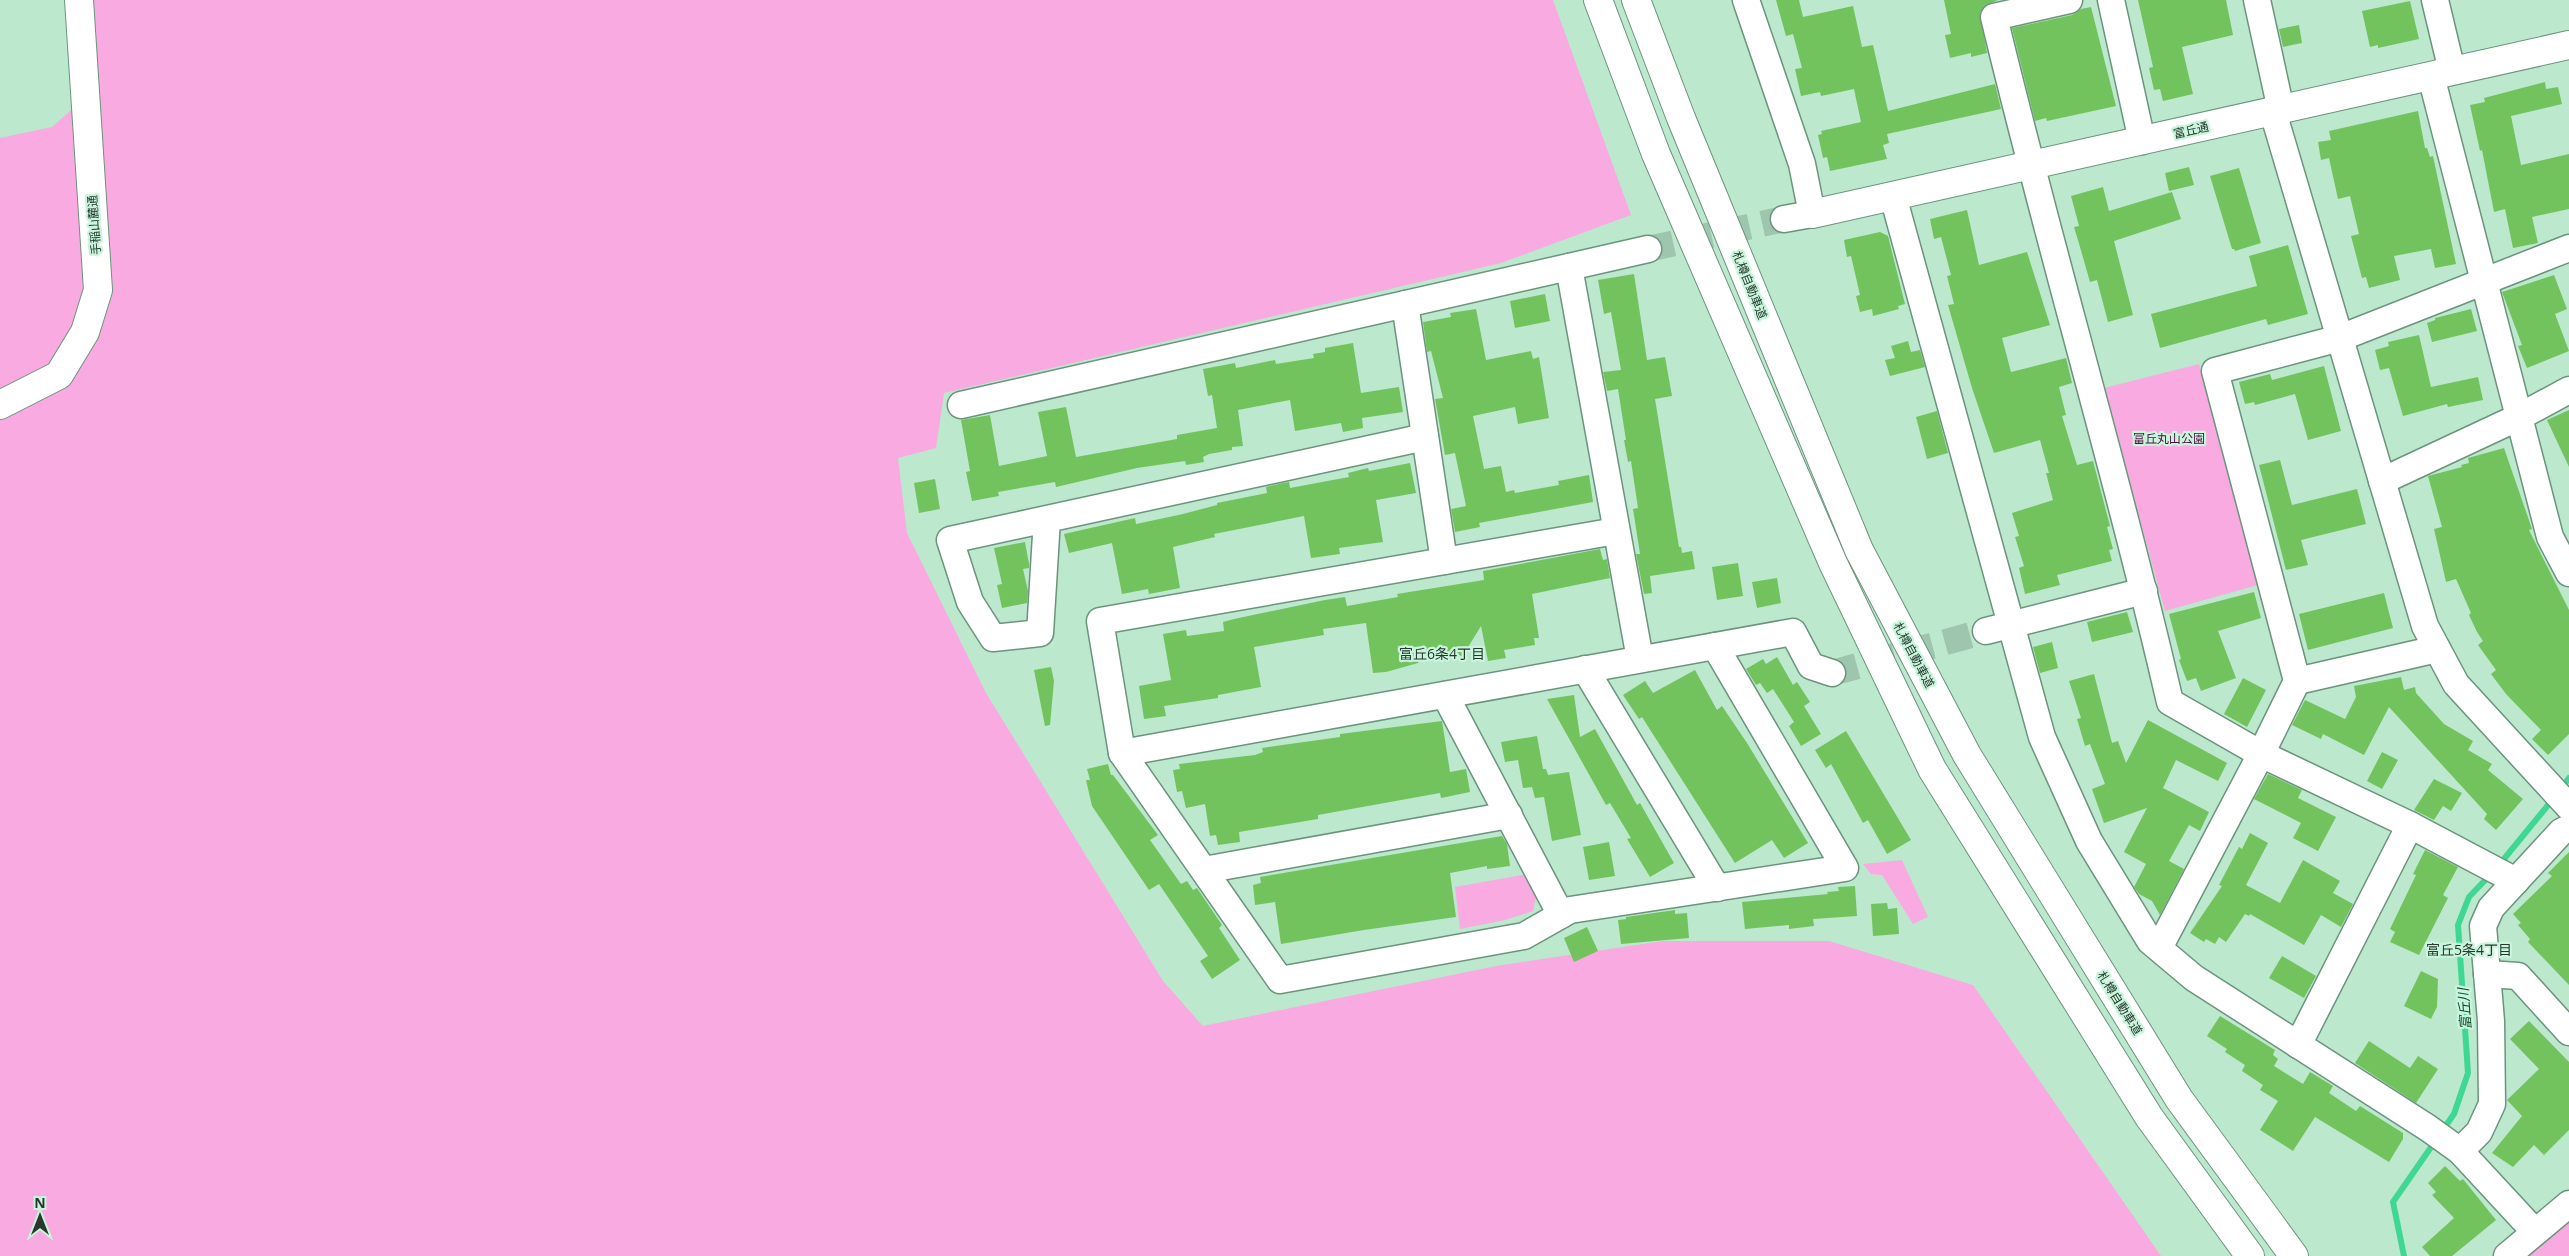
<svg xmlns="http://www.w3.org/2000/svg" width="2569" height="1256" font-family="'Open Sans','Noto Sans JP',sans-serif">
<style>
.green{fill:#f9aae0}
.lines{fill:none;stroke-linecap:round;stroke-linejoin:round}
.stream{stroke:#3fd794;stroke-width:6}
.building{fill:#72c35d}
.minor-tunnel{stroke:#9ec5ae;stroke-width:26;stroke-dasharray:26 13;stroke-linecap:butt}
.minor-casing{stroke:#6b947d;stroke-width:29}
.tertiary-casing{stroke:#6b947d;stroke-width:30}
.motorway-casing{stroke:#6b947d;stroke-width:30}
.minor{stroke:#fff;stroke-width:26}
.tertiary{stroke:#fff;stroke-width:28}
.motorway{stroke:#fff;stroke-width:28}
.labels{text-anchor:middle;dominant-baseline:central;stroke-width:4.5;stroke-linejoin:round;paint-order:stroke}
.street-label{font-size:12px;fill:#27382e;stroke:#c8f5db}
.park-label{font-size:12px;fill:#500e41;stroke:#c8f5db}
.neighbourhood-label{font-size:14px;fill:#27382e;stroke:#c8f5db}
.water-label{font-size:14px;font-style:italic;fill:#114d32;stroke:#c8f5db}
</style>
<rect width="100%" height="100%" fill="#bce8ce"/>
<g class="green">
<polygon points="85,0 1553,0 1631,215 1501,263 944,393 936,448 898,458 907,533 986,693 1163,981 1203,1026 1496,966 1663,941 1829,941 1973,985 2161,1256 0,1256 0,138 52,127 87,96"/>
<polygon points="2199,364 2258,585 2165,611 2104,388"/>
<polygon points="1902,860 1928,917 1913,924 1882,875 1871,874 1863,864"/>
<polygon points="1527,874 1537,892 1533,911 1505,920 1460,929 1455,887"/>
<polygon points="2569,1220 2569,1256 2526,1256"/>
</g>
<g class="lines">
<g class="stream">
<polyline points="2561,789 2569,778"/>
<polyline points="2499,865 2553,799"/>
<polyline points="2442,1131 2454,1114 2468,1073 2458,925 2469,897 2491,874"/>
<polyline points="2404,1256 2393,1202 2436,1140"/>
</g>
</g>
<g class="building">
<polygon points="1776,0 1799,0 1803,17 1853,6 1862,47 1873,45 1888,111 1995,84 2001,109 1887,134 1889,143 1883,145 1887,159 1830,171 1827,157 1823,158 1818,135 1822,134 1821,131 1861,122 1854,89 1821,96 1820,92 1801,96 1795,69 1802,68 1793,34 1786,36"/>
<polygon points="1944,0 1998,0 1984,6 1980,13 1987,53 1971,57 1971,53 1950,58 1945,35 1951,34"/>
<polygon points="2138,0 2226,0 2233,35 2182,47 2193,94 2163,101 2160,89 2154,90 2149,68 2153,67"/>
<polygon points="2410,1 2419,39 2378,48 2378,45 2370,47 2362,11"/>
<polygon points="2091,7 2116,106 2047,121 2046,118 2035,121 2012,28 2072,15 2081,9"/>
<polygon points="2299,25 2302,43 2283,47 2279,29"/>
<polygon points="2545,82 2546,89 2558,87 2562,104 2511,116 2521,165 2569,154 2569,209 2532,217 2538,243 2513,248 2505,209 2494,212 2482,150 2480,151 2470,105 2485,102 2484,98"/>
<polygon points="2418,111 2425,148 2427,148 2430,157 2433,156 2456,264 2435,268 2431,249 2394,256 2400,280 2369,288 2366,277 2362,278 2351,236 2359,234 2350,196 2338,199 2329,158 2321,160 2318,142 2331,140 2329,131"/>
<polygon points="2189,167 2194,185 2169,191 2165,173"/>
<polygon points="2239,168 2261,243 2235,251 2234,249 2232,249 2210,176"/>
<polygon points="2103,187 2109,211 2172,192 2181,219 2114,241 2133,315 2108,322 2097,280 2090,282 2080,247 2074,227 2079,226 2071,196"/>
<polygon points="1967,210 1979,265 2027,252 2050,325 2002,338 2011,372 2066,358 2072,383 2059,387 2066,415 2062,416 2077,465 2093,461 2110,526 2107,527 2113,549 2109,550 2112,561 2057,575 2060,585 2025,594 2019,568 2024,566 2015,537 2019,536 2012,513 2053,500 2046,473 2049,473 2040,440 1994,453 1972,388 1948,305 1954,304 1947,276 1951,275 1941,237 1934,239 1930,219"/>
<polygon points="1880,232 1888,236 1905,304 1898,306 1899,309 1873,316 1872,309 1860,312 1856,296 1860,295 1851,256 1847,257 1844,240"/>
<polygon points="2288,245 2308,314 2268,325 2266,319 2160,348 2151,314 2257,286 2249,256"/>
<polygon points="1634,274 1647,360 1665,357 1672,396 1655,399 1679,547 1681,547 1682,553 1692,551 1695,569 1650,576 1652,593 1644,594 1636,554 1640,554 1633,509 1638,508 1631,461 1628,462 1624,440 1626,440 1618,389 1607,391 1603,372 1621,370 1611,312 1604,314 1598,280"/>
<polygon points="2554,275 2567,309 2555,314 2569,351 2527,368 2518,346 2522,345 2502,292"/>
<polygon points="1545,294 1550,321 1515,328 1510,301"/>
<polygon points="1476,309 1486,360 1531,351 1533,359 1539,357 1549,418 1518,424 1515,407 1473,416 1484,469 1501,466 1506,492 1514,490 1515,493 1559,485 1558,481 1589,475 1593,502 1479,523 1480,527 1455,532 1451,509 1466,506 1455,453 1445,455 1435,399 1443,398 1431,351 1427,352 1423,322 1451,317 1450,313"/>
<polygon points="2471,309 2477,331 2432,342 2427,323 2435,320 2435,318"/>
<polygon points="2419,335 2431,387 2478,377 2483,400 2448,407 2447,404 2403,416 2389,368 2380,370 2375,350 2389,346 2388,342"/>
<polygon points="1908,341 1911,352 1920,350 1925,367 1890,376 1885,360 1895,358 1891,346"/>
<polygon points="1353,343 1361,393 1399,387 1403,412 1362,418 1363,428 1343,432 1341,423 1295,431 1290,400 1238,410 1243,446 1232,447 1232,450 1209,454 1203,457 1204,462 1186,465 1185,461 1137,468 1056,487 1055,482 998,492 999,496 972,501 966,472 970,471 961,420 990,415 999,466 1047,456 1038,412 1066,407 1076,457 1177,439 1177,435 1217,428 1212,395 1208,396 1203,369 1235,363 1236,368 1275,360 1276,364 1314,358 1313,354 1325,352 1325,348"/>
<polygon points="2324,366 2341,431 2308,440 2295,394 2255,405 2254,402 2245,404 2239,382 2270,374 2272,380"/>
<polygon points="2569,410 2569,467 2547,420"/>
<polygon points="1937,411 1948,453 1927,459 1916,417"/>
<polygon points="2504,448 2532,529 2529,530 2569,610 2569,734 2548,755 2532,739 2541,730 2506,694 2491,674 2496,670 2478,645 2483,641 2477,632 2469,615 2471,613 2456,579 2446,582 2434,529 2442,527 2428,476 2462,467 2461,465 2469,463 2468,458"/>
<polygon points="2280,460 2292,505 2357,489 2366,524 2301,540 2308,565 2286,570 2259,465"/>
<polygon points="1410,463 1416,493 1376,500 1383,542 1339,548 1340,554 1311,558 1304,516 1214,534 1215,537 1173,547 1180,588 1149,594 1148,589 1122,594 1112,543 1069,553 1064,534 1135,518 1136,524 1183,514 1217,505 1217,503 1267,493 1266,487 1283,483 1289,482 1290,488 1349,477 1348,473 1368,468 1369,471"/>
<polygon points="935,479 940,509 919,513 914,483"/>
<polygon points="1025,542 1029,564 1029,568 1023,569 1028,591 1027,603 1002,608 997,585 1002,584 994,548"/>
<polygon points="1600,549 1603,560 1607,559 1610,578 1532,594 1539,638 1534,638 1535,645 1504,650 1506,658 1488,661 1481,626 1462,657 1455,651 1441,654 1436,661 1425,653 1418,663 1386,672 1373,673 1366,623 1323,629 1324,635 1254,647 1261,687 1218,695 1218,698 1164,706 1166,716 1144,719 1139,686 1171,680 1163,634 1186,630 1187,636 1224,631 1223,622 1234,619 1325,600 1345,597 1347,606 1398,597 1397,594 1484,580 1483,571"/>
<polygon points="1738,563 1743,596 1717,600 1712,567"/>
<polygon points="1777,578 1781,603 1757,608 1752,582"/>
<polygon points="2254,592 2261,618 2218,631 2236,678 2201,691 2196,678 2187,681 2179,660 2181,659 2169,614"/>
<polygon points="2384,593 2393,628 2308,650 2299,614"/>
<polygon points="2127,612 2133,632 2092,642 2087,622"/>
<polygon points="2052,642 2058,668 2040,673 2033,647"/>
<polygon points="1777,657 1793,685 1797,682 1810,702 1804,706 1821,734 1801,746 1789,726 1794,722 1773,689 1767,693 1760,683 1756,685 1746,669 1763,659 1766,664"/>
<polygon points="1051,667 1054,681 1050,725 1045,726 1034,670"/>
<polygon points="1695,670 1717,710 1722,706 1747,743 1808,843 1784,858 1772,840 1735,863 1642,717 1639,719 1623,695 1645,681 1653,693"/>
<polygon points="2094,674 2112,743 2118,741 2126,763 2148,720 2227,763 2218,781 2176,760 2163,788 2209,812 2200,831 2189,825 2169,861 2184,869 2160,915 2152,901 2139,894 2134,887 2146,864 2124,852 2147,808 2104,823 2092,789 2105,784 2090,744 2085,746 2077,719 2081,718 2069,681"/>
<polygon points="2401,677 2404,690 2415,687 2416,693 2444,724 2473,741 2468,750 2492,764 2488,770 2523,799 2496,830 2484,819 2487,814 2389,707 2364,755 2323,734 2321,739 2292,725 2305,700 2345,719 2356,697 2354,686"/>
<polygon points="2243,678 2266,690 2247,727 2224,714"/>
<polygon points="1574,695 1580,737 1595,729 1637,805 1640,803 1674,863 1650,877 1627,839 1631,838 1610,803 1606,805 1547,699"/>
<polygon points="1442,721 1450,772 1466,769 1470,792 1441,798 1440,793 1318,815 1318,819 1239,832 1240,842 1218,845 1216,835 1210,836 1205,804 1186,808 1182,791 1177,792 1173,770 1180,769 1179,764 1255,755 1263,752 1262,748 1340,737 1340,734"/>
<polygon points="1846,731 1911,840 1887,854 1868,820 1863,823 1831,764 1826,768 1815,750"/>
<polygon points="1537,736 1543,769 1546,769 1548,775 1569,772 1581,835 1552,841 1544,797 1535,798 1532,787 1523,788 1518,760 1505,762 1501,742"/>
<polygon points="2382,752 2398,760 2382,789 2367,781"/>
<polygon points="1108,764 1111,775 1113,775 1158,835 1150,840 1181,884 1187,881 1193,890 1197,888 1222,925 1219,928 1240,960 1212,979 1200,961 1208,956 1159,884 1149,890 1092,806 1086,780 1090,780 1087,769"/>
<polygon points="2268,774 2302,790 2298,798 2336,817 2318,851 2293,838 2301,823 2254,799"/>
<polygon points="2434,779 2462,793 2451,811 2443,806 2434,820 2414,810"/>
<polygon points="2250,833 2268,843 2246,885 2280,903 2303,860 2340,881 2333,893 2353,904 2341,927 2321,915 2304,945 2250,914 2249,916 2245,914 2226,942 2219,937 2215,944 2206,939 2204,942 2190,933 2222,886 2219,885 2239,847 2242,849"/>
<polygon points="1502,836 1507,844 1510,866 1487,869 1487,866 1450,873 1456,917 1364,930 1281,944 1275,902 1255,905 1253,885 1261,883 1260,877"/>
<polygon points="1609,842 1615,876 1589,880 1583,847"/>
<polygon points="2425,850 2458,867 2443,895 2448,898 2419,955 2390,942 2395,932 2390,929 2416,875 2413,874"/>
<polygon points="2569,852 2569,985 2528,942 2530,939 2518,925 2521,923 2513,914 2552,876 2548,873"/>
<polygon points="1855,886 1857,916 1813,919 1814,926 1789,929 1789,925 1745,929 1742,902 1828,894 1827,892 1839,891 1838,887"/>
<polygon points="1887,903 1888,909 1897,908 1899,934 1873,936 1871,904"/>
<polygon points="1675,910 1675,914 1687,913 1689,938 1621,944 1618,920 1626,919 1626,917"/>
<polygon points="1587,927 1598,951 1574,962 1564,938"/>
<polygon points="2282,956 2316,976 2304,998 2269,978"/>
<polygon points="2421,971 2438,979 2437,1007 2431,1019 2404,1006"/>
<polygon points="2220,1016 2275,1050 2273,1055 2278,1059 2274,1066 2303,1084 2310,1072 2333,1086 2329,1093 2356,1111 2360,1106 2403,1133 2403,1139 2389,1162 2315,1117 2293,1151 2260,1130 2278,1101 2260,1090 2263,1085 2242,1071 2245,1065 2225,1052 2227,1049 2207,1036"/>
<polygon points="2529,1021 2569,1062 2569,1130 2544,1155 2534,1145 2513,1167 2492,1153 2522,1116 2507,1100 2539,1069 2510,1039"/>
<polygon points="2369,1041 2410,1068 2418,1056 2438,1069 2416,1103 2355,1063"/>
<polygon points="2445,1166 2460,1181 2463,1179 2496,1220 2452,1256 2430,1256 2422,1247 2454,1218 2432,1195 2436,1192 2428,1183"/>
</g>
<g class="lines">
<g class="minor-tunnel">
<polyline points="1648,249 1784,219"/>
<polyline points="1832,673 1986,631"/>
</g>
<g class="minor-casing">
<g id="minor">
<polyline points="1746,0 1802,164 1812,214 1784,219"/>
<path d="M2069,0L1994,17C2049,246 2117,473 2170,702L2261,754L2410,825L2516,881"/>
<polyline points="2111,0 2142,141"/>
<polyline points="2257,0 2281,110"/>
<polyline points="2435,0 2452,71"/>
<polyline points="2431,76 2550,537 2569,573"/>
<polyline points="2273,112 2425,626 2456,684 2569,807"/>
<polyline points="1893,196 2042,737 2089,841 2150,941 2194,978 2428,1128 2460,1151 2535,1232"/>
<polyline points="1569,267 1640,659"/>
<polyline points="1405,304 1444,561"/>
<polyline points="961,405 1648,249"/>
<polyline points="2382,481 2519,417 2569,390"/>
<polyline points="1047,519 1040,633 993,638 970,602 950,540 1425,437"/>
<polyline points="1616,531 1100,621 1122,753 1280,980 1524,936 1570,910 1845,868 1715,646"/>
<polyline points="1986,631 2144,591"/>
<polyline points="1585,669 1717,888"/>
<polyline points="2297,681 2437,649"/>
<polyline points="1445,695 1561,915"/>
<polyline points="1122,753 1793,632 1811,666 1832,673"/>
<polyline points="1204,870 1509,815"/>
<polyline points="2159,948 2261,754 2297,681 2215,371 2340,338 2569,248"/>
<polyline points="2487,974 2518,976 2569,1032"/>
<polyline points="2298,1045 2410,825"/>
<polyline points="2460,1151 2479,1132 2492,1104 2491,1021 2483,926 2491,908 2561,832 2569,828"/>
<polyline points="2507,1256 2569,1204"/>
</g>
</g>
<g class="tertiary-casing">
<g id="tertiary">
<polyline points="1812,214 2569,45"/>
<polyline points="0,405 59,375 85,332 98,290 79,0"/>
</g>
</g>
<g class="motorway-casing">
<g id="motorway">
<polyline points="1598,0 1656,154 1833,563 1932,769 2149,1117 2250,1256"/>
<polyline points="1636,0 1681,118 1859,550 1967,755 2179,1099 2294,1256"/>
</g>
</g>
<use href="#minor" class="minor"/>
<use href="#tertiary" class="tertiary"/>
<use href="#motorway" class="motorway"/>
</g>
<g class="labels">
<g class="street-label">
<text transform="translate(2191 130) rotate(-13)">富丘通</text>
<text transform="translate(94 225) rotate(-94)">手稲山麓通</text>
<text transform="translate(1750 285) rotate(68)">札樽自動車道</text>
<text transform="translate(1914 655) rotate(62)">札樽自動車道</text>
<text transform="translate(2120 1003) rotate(58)">札樽自動車道</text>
</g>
<g class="park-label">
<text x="2169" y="438">富丘丸山公園</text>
</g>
<g class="neighbourhood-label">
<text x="1442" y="653">富丘6条4丁目</text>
<text x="2469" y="949">富丘5条4丁目</text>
</g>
<g class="water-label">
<text transform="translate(2464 1009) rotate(-94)">富丘川</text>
</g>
</g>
<g transform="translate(40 1216)" stroke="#c8f5db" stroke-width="4" paint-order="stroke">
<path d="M0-4L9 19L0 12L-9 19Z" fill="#27382e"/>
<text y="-8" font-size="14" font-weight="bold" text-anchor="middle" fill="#27382e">N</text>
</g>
</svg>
